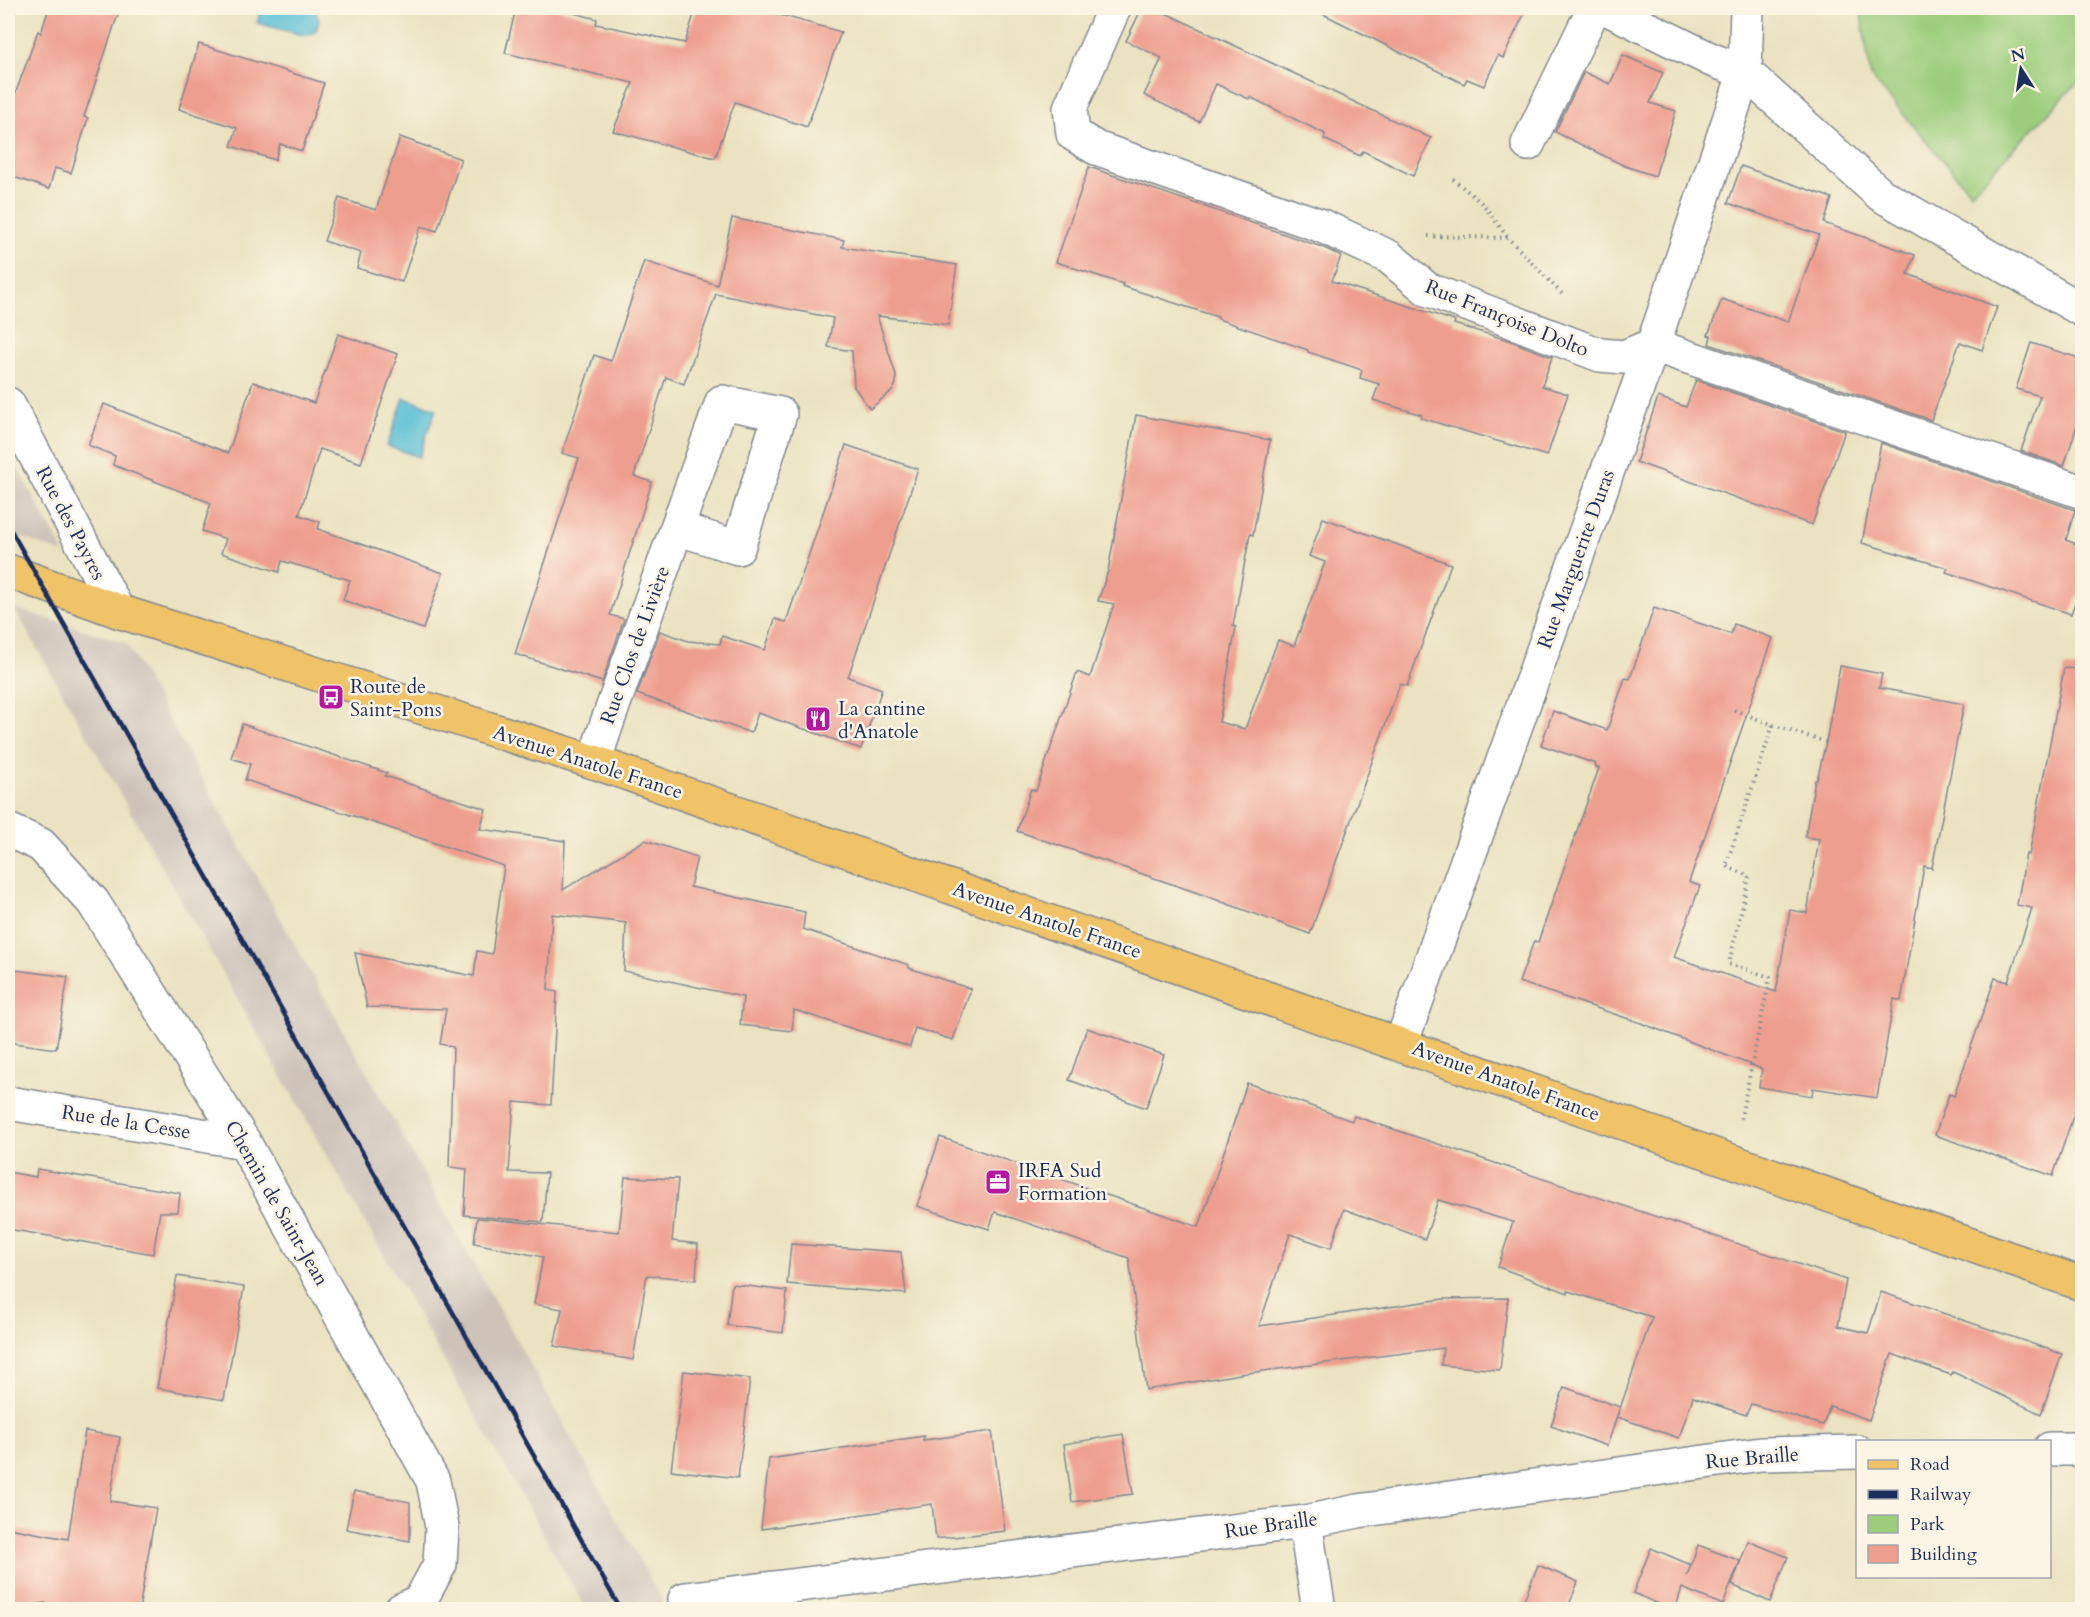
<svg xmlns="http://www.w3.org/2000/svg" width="2090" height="1617" font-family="Cardo,serif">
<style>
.industrial{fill:#cec2b9}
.green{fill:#9ccd7d;stroke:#5c7e6e;stroke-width:1.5}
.water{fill:#58bfd5;stroke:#3a779a;stroke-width:1.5}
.building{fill:#ee9e8f}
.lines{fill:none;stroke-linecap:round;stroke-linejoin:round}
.minor-casing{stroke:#82888f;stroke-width:36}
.major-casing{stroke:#82888f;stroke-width:36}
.path{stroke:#82888f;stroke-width:4;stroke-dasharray:1.5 4.5;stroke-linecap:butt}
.minor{stroke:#fff;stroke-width:33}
.major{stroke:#f0c369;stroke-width:33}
.rail{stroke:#1b2f5e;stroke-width:4.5}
.labels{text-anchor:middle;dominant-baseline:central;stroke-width:5;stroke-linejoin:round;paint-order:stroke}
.street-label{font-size:20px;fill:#1b2f5e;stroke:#fcf5e5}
.poi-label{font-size:20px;fill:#1b2f5e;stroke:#fcf5e5;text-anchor:start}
</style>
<rect width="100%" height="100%" fill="#fcf5e5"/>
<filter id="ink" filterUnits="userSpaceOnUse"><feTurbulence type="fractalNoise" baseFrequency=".0167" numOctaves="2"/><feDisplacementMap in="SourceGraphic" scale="12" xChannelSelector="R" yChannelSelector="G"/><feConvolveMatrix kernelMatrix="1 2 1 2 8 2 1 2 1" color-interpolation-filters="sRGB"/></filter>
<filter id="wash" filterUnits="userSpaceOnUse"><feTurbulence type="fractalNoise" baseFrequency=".008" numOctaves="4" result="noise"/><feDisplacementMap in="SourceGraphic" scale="24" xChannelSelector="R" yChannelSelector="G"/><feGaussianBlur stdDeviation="1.35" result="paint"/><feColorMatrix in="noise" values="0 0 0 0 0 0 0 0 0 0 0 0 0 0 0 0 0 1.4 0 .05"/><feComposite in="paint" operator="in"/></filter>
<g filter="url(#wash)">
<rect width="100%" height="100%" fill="#eae2c0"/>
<g class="industrial">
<polygon points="8,451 65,554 8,532"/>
<polygon points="14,608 126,643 667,1609 586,1609"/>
</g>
<polygon class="green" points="1860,8 2082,8 2082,78 1971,193 1871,77"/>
<g class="water">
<polygon points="262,8 314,8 319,20 316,31 306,36 257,23"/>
<polygon points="404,398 436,409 419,457 387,446"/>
</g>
<g id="blocks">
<g class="building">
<polygon points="49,8 120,8 84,117 88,118 71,173 55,168 49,189 8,175 8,114 38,31 41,33"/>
<polygon points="516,8 555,8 597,19 596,24 685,43 696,8 756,8 841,32 807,127 735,102 715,158 613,131 633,83 505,53"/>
<polygon points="1142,8 1155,8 1431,138 1413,176 1363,151 1360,156 1324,139 1325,134 1250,97 1249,99 1216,84 1199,122 1144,95 1162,58 1126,41"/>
<polygon points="1311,8 1527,8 1503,58 1498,55 1484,86 1467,79 1464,84"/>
<polygon points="199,44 324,83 302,151 280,144 275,160 231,146 237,128 179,109"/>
<polygon points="1623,55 1663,73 1650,103 1676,111 1655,176 1625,166 1555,132 1584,72 1610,84"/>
<polygon points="400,137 461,159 437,231 421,226 402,282 357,268 361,253 324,241 339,198 376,210"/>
<polygon points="1741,166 1832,198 1824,223 1915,255 1908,274 1997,307 1982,350 1960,342 1931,420 1709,344 1711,336 1708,335 1722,299 1788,322 1819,235 1728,203"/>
<polygon points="1089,167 1322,247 1341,256 1332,281 1455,321 1454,324 1508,340 1552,357 1542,386 1568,394 1547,456 1421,418 1422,415 1373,400 1379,384 1360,378 1362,370 1308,352 1308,350 1218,319 1218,317 1122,286 1123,284 1056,262"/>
<polygon points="732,218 844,240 842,247 957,265 948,325 877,316 896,375 896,383 893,390 870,409 854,387 852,351 828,347 833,318 716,294 684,384 666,377 634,476 652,482 610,615 624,619 602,682 515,654 579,458 562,453 594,355 611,361 644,261 717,285"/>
<polygon points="338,334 398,354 361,463 320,449 299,515 320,522 318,529 443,573 423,629 343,600 350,580 282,561 279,572 221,553 226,539 202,531 211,503 113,465 115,456 88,445 104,404 228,453 253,382 314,403"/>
<polygon points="2031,343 2082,359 2082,410 2064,466 2021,451 2040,396 2016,389"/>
<polygon points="1696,380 1845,431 1812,525 1636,462 1658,397 1686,407"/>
<polygon points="1136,415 1270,440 1253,535 1250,534 1233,626 1236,627 1219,722 1245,729 1278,640 1294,646 1325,562 1309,556 1323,518 1451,564 1407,686 1400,684 1310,934 1195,892 1017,831 1031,789 1036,791 1077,672 1090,677 1114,604 1098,601 1108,571"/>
<polygon points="1881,443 2075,510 2066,540 2082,546 2082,583 2071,614 1946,572 1948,568 1862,543"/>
<polygon points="846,445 918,469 848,677 882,689 861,749 758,713 751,733 637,694 660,631 688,641 720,644 722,636 765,650 775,619 786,622"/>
<polygon points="1654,608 1731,634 1734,624 1773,638 1689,882 1700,886 1674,957 1776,992 1790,910 1807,913 1819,839 1805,837 1815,780 1817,780 1826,742 1840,666 1882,674 1879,688 1964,704 1932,868 1924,866 1901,1001 1894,999 1877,1098 1813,1088 1812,1096 1759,1087 1762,1069 1638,1022 1519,982 1534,941 1538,942 1599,768 1595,767 1596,764 1541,745 1553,711 1607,730 1625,678 1630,679"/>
<polygon points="2064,668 2082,669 2082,1090 2053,1176 1935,1135 1949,1094 1954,1096 1995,978 2008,982 2032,908 2017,905 2026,854 2029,855"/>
<polygon points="242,724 387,773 385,776 486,809 480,829 565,841 563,890 645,840 697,857 690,887 805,912 803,929 909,965 909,968 971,989 953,1040 915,1028 910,1047 794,1010 792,1031 740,1025 743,997 624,971 626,923 552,914 548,990 557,992 551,1105 514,1102 509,1172 547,1173 543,1222 464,1215 467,1169 449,1167 453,1047 440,1044 446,1009 367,1007 355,953 474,976 477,951 492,954 504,866 245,780 250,764 231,758"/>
<polygon points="8,969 68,977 56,1049 8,1042"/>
<polygon points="1087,1028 1164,1055 1146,1108 1069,1080"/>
<polygon points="1247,1083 1352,1121 1354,1116 1846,1280 1838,1326 1868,1333 1881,1292 2062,1354 2041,1414 1953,1372 1951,1375 1892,1354 1869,1420 1830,1406 1823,1425 1751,1404 1746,1415 1693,1397 1679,1438 1617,1417 1652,1317 1568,1291 1568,1293 1498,1267 1513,1222 1438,1200 1425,1239 1344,1209 1331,1248 1290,1234 1259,1326 1443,1299 1508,1298 1500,1370 1441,1365 1443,1348 1240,1374 1146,1390 1129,1258 995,1212 989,1229 917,1206 940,1137 1199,1227"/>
<polygon points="37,1169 180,1193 178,1212 160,1212 153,1254 8,1229 8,1172 36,1177"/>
<polygon points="625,1177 678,1179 672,1241 698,1244 696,1280 647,1275 633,1360 554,1346 562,1309 534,1304 543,1257 474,1243 477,1218 619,1232"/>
<polygon points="791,1244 901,1252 906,1294 787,1284"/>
<polygon points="177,1276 244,1287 224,1400 157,1388"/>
<polygon points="732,1284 787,1291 783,1333 727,1325"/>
<polygon points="684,1371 750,1379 738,1478 671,1470"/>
<polygon points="1564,1387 1620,1407 1607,1446 1551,1426"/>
<polygon points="85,1431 120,1437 110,1501 156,1508 139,1610 72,1610 44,1603 8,1610 8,1528 68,1539"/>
<polygon points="992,1431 1005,1531 936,1539 932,1504 761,1529 769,1459 924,1436 923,1440"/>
<polygon points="1123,1434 1133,1494 1072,1502 1064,1444"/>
<polygon points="354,1491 410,1502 410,1541 346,1529"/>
<polygon points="1748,1541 1788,1557 1770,1602 1732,1585"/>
<polygon points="1698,1545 1740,1561 1723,1605 1682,1588 1675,1610 1673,1610 1633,1593 1651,1548 1691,1565 1687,1576"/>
<polygon points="1538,1565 1578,1582 1567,1610 1520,1610"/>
</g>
</g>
</g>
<g filter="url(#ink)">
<use href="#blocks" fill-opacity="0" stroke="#82888f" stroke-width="1.5"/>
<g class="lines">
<g class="minor-casing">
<g id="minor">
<polyline points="1114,8 1070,108 1073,134 1096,148 1322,226 1389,257 1427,289 1600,355 1624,357 1653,345 2082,492"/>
<polyline points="1606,8 1712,60 1745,72 1881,195 2082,310"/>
<polyline points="1528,144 1594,8"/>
<polyline points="8,404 118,611"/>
<polyline points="594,762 607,723 722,402 780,414 738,548 677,528"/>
<polyline points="8,830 41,845 93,902 244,1142 433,1481 442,1527 440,1564 420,1601 401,1610"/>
<polyline points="1401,1044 1653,345 1708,182 1745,72 1747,8"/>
<polyline points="8,1103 244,1142"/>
<polyline points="2050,1449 2082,1449"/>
<polyline points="1305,1522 1319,1610"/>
<polyline points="685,1599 1305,1522 1358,1511 1761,1454 1858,1452"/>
</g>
</g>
<g class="major-casing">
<polyline id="major" points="8,571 118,611 594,762 2082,1284"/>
</g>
<g class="path">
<polyline points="1453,179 1484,205 1508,238"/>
<polyline points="1428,236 1508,238 1564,296"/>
<polyline points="1734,710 1773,725 1726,866 1749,876 1729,964 1770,977 1740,1122"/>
<polyline points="1773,725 1826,742"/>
</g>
<use href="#minor" class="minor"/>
<use href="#major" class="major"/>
<polyline class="rail" points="8,525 621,1610"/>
</g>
</g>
<defs>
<g id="bus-square" transform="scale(1.35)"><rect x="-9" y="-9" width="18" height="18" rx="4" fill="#b5179e" stroke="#fcf5e5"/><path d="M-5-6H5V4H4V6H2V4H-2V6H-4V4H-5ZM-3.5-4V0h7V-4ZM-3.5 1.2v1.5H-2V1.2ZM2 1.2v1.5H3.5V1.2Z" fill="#fff"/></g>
<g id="restaurant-square" transform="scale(1.35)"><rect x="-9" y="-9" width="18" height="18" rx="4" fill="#b5179e" stroke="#fcf5e5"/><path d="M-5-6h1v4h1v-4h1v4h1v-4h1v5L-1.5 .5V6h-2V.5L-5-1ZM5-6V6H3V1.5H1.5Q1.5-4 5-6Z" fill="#fff"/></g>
<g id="office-square" transform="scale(1.35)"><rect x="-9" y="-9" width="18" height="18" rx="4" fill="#b5179e" stroke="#fcf5e5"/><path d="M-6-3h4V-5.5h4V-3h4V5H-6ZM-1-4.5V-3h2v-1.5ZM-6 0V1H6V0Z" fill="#fff"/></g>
</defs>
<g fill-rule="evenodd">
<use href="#bus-square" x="331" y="697"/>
<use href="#restaurant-square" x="818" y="719"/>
<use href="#office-square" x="998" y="1182"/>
</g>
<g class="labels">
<g class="street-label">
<text transform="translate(1507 318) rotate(22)">Rue Françoise Dolto</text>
<text transform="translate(71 523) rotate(62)">Rue des Payres</text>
<text transform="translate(1576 559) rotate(-70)">Rue Marguerite Duras</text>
<text transform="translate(635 645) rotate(-70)">Rue Clos de Livière</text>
<text transform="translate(588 762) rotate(18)">Avenue Anatole France</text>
<text transform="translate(1047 920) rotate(19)">Avenue Anatole France</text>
<text transform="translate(1506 1081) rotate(20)">Avenue Anatole France</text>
<text transform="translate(126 1122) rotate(9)">Rue de la Cesse</text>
<text transform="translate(277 1203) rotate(60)">Chemin de Saint-Jean</text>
<text transform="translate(1752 1458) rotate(-5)">Rue Braille</text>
<text transform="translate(1271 1525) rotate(-8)">Rue Braille</text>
</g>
<g class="poi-label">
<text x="350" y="686">Route de<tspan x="350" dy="23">Saint-Pons</tspan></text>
<text x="838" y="708">La cantine<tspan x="838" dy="23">d'Anatole</tspan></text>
<text x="1018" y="1170">IRFA Sud<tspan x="1018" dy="23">Formation</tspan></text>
</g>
</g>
<rect width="2090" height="1617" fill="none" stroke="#fcf5e5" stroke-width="30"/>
<rect x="1856" y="1440" width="195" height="138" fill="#fcf5e5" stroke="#a2a6af" stroke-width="1.5"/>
<rect x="1868" y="1460" width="30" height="9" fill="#f0c369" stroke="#a2a6af" stroke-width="1.5"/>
<text x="1910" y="1470" font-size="18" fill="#1b2f5e">Road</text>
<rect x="1868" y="1490" width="30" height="9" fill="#1b2f5e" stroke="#a2a6af" stroke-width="1.5"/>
<text x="1910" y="1500" font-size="18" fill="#1b2f5e">Railway</text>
<rect x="1868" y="1515" width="30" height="18" fill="#9ccd7d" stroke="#a2a6af" stroke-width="1.5"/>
<text x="1910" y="1530" font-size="18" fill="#1b2f5e">Park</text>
<rect x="1868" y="1545" width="30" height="18" fill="#ee9e8f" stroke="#a2a6af" stroke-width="1.5"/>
<text x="1910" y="1560" font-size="18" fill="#1b2f5e">Building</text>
<g transform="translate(2021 69) rotate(348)" stroke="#fcf5e5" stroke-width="4.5" paint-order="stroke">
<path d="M0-4.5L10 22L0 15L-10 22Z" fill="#1b2f5e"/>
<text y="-9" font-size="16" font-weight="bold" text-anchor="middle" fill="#1b2f5e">N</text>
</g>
</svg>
